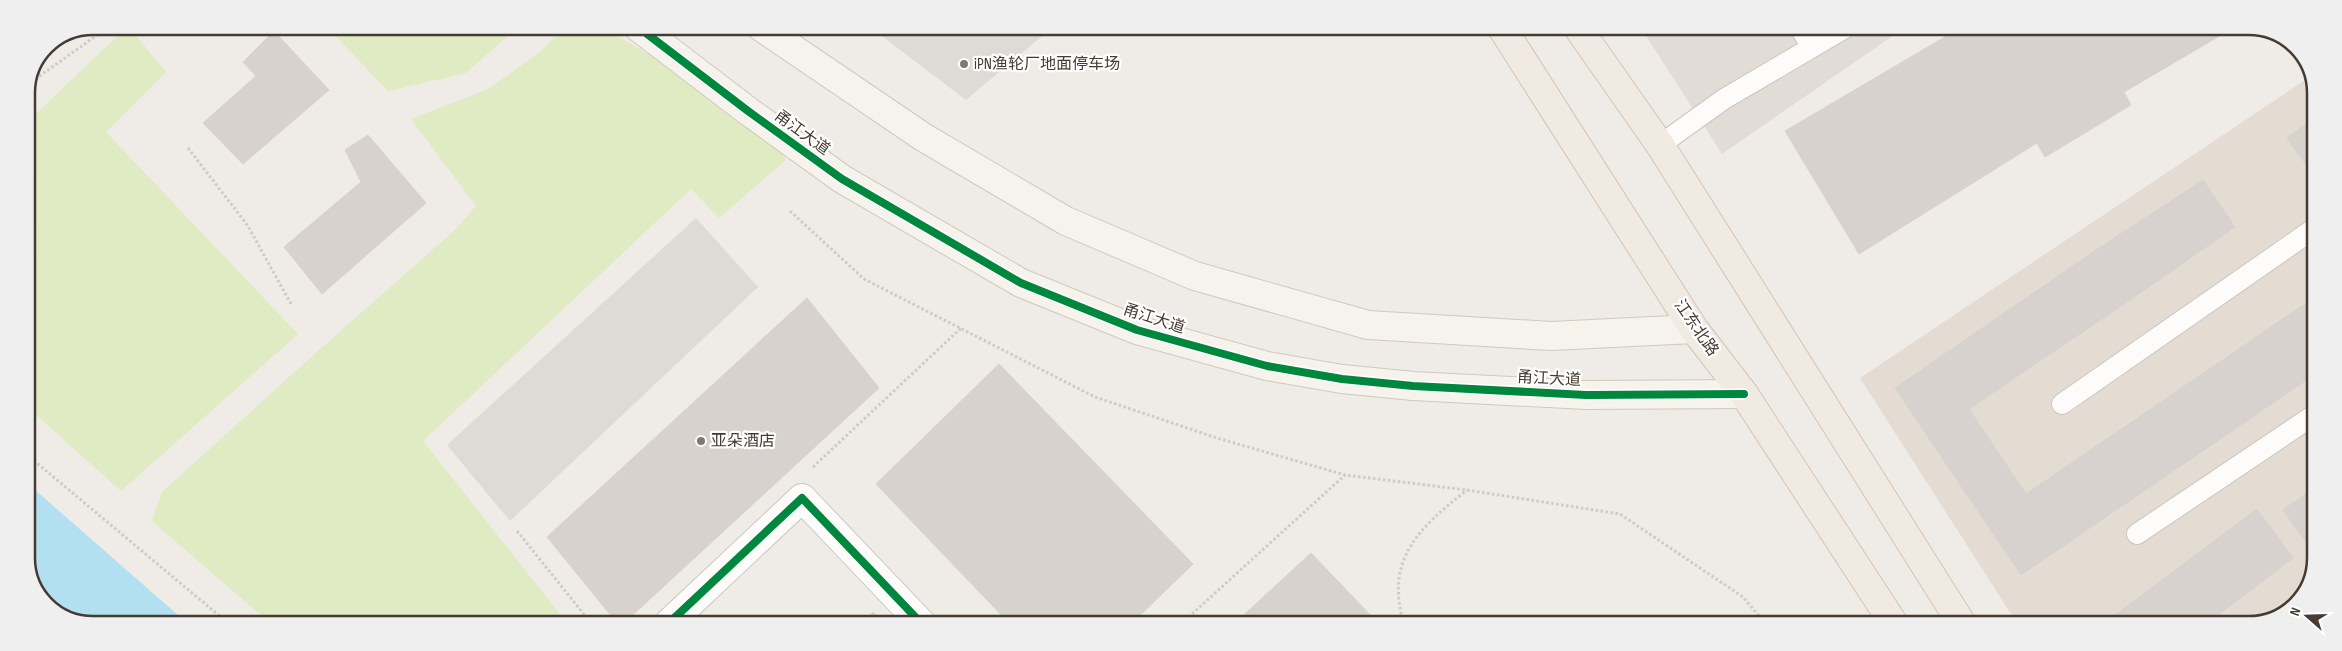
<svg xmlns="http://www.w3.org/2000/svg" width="2342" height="651" font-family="'Sofia Sans Condensed','Noto Sans SC',sans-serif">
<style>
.residential{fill:#e4dcd3}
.industrial{fill:#e2dcd7}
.green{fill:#e0ebc3}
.parking{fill:#dedad6}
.water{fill:#b2e0f1}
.building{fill:#d7d2cd;stroke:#d7d2cc}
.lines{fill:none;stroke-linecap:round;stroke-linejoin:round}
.lane-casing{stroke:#cbc7c2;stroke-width:22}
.street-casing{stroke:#cbc7c2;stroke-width:30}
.secondary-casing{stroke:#d0c9bd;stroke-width:30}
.primary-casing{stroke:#d3c5b2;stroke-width:30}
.path{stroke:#cecac5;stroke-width:3;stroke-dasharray:2.5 2.5;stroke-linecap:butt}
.lane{stroke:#fdfcfb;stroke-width:20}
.street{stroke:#fdfcfb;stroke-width:28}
.secondary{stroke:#f6f3ed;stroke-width:28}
.primary{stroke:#f0eae2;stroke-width:28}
.cycleway-casing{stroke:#fff;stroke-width:11}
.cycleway{stroke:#00873e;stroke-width:8}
.poi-dot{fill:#807971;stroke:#fff;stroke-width:2}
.labels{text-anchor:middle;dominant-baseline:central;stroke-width:4.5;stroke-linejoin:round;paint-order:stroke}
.poi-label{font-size:16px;fill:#453b32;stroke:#fff;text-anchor:start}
.street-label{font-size:16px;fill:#453b32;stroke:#fff}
.rim{fill:none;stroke:#453b32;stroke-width:2.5}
</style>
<rect width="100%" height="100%" fill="#efebe6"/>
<polygon class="residential" points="2311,76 2316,88 2314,575 2290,611 2249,625 2018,625 1860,378"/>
<polygon class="industrial" points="1641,28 1904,28 1722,154"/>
<g class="green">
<polygon points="128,26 166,72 106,132 298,334 121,491 26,406 26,123"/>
<polygon points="326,26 518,27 466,73 388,91"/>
<polygon points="564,27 601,27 748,111 786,160 719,218 691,189 423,441 567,623 270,623 152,521 162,492 319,350 456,229 476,206 411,119 490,88 541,51"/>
</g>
<g class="parking">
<polygon points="870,27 1053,27 966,100"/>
<polygon points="696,218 758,287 510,521 447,445"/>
</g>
<polygon class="water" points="26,482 187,623 76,623 43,602 26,563"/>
<g class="building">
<polygon points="1960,28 2233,28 2124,92 2131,105 2045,157 2037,143 1859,254 1785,131"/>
<polygon points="274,31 329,90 243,164 203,123 256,76 243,62"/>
<polygon points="2315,117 2315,177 2287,138"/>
<polygon points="368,135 426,203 322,294 284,247 361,182 345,150"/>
<polygon points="2203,180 2235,227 2127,302 2093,252"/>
<polygon points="2093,252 2127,302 1969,409 2026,494 2315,297 2314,375 2021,575 1895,388"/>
<polygon points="807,298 879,388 624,623 617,623 547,537"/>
<polygon points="999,364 1193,564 1131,624 1009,623 876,484"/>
<polygon points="2314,488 2314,551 2313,552 2283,510"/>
<polygon points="2257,509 2293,558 2205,625 2102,625"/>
<polygon points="1311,553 1376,621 1372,624 1234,624"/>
<polygon points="873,612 885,623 862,623"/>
</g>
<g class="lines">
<g class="lane-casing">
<g id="lane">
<polyline points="1800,28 1812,47"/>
<polyline points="1660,145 1724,99 1845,28"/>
<polyline points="2062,404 2315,228"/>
<polyline points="2137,534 2314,415"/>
</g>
</g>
<g class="street-casing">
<polyline id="street" points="669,623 802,498 921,623"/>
</g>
<g class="secondary-casing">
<g id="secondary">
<polyline points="638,27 748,111 842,179 1021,283 1137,330 1267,366 1342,379 1413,386 1586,395 1744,394"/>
<polyline points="761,27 923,137 1066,221 1195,276 1368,325 1551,336 1694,329"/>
</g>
</g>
<g class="primary-casing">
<g id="primary">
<polyline points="1502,28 1694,329 1744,394 1894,624"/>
<polyline points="1578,28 1660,145 1962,624"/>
</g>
</g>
<g class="path">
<polyline points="31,82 110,26"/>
<polyline points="188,148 248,226 291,304"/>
<polyline points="790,211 864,279 1095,397 1217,438 1345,475 1467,490 1620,514 1743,597 1766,624"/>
<polyline points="26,454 228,623"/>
<polyline points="813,467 961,328"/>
<polyline points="517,531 591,623"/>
<polyline points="1181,624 1345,475"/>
<path d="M1404,624C1384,559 1420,527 1467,490"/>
</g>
<use href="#lane" class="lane"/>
<use href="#street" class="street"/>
<use href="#secondary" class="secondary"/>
<use href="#primary" class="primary"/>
<g class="cycleway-casing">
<g id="cycleway">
<polyline points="638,27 748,111 842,179 1021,283 1137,330 1267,366 1342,379 1413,386 1586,395 1744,394"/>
<polyline points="669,623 802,498 921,623"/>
</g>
</g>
<use href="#cycleway" class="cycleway"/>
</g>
<g class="poi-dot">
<circle cx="964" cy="64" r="5"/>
<circle cx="701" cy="441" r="5"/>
</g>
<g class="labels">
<g class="poi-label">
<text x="974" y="64">iPN渔轮厂地面停车场</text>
<text x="711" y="441">亚朵酒店</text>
</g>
<g class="street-label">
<text transform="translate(802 133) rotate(36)">甬江大道</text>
<text transform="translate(1154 319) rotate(18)">甬江大道</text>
<text transform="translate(1696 328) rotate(55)">江东北路</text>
<text transform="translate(1549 379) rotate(3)">甬江大道</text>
</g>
</g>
<path d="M0 0H2342V651H0ZM93 35H2249A58 58 0 0 1 2307 93V558A58 58 0 0 1 2249 616H93A58 58 0 0 1 35 558V93A58 58 0 0 1 93 35Z" fill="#f0efef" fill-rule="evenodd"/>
<path class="rim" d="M93 35H2249A58 58 0 0 1 2307 93V558A58 58 0 0 1 2249 616H93A58 58 0 0 1 35 558V93A58 58 0 0 1 93 35Z"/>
<g transform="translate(2307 616) rotate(290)" stroke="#ffffff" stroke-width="4" paint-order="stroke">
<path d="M0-4L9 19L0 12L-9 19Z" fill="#453b32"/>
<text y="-8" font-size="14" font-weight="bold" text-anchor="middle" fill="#453b32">N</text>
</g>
</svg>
